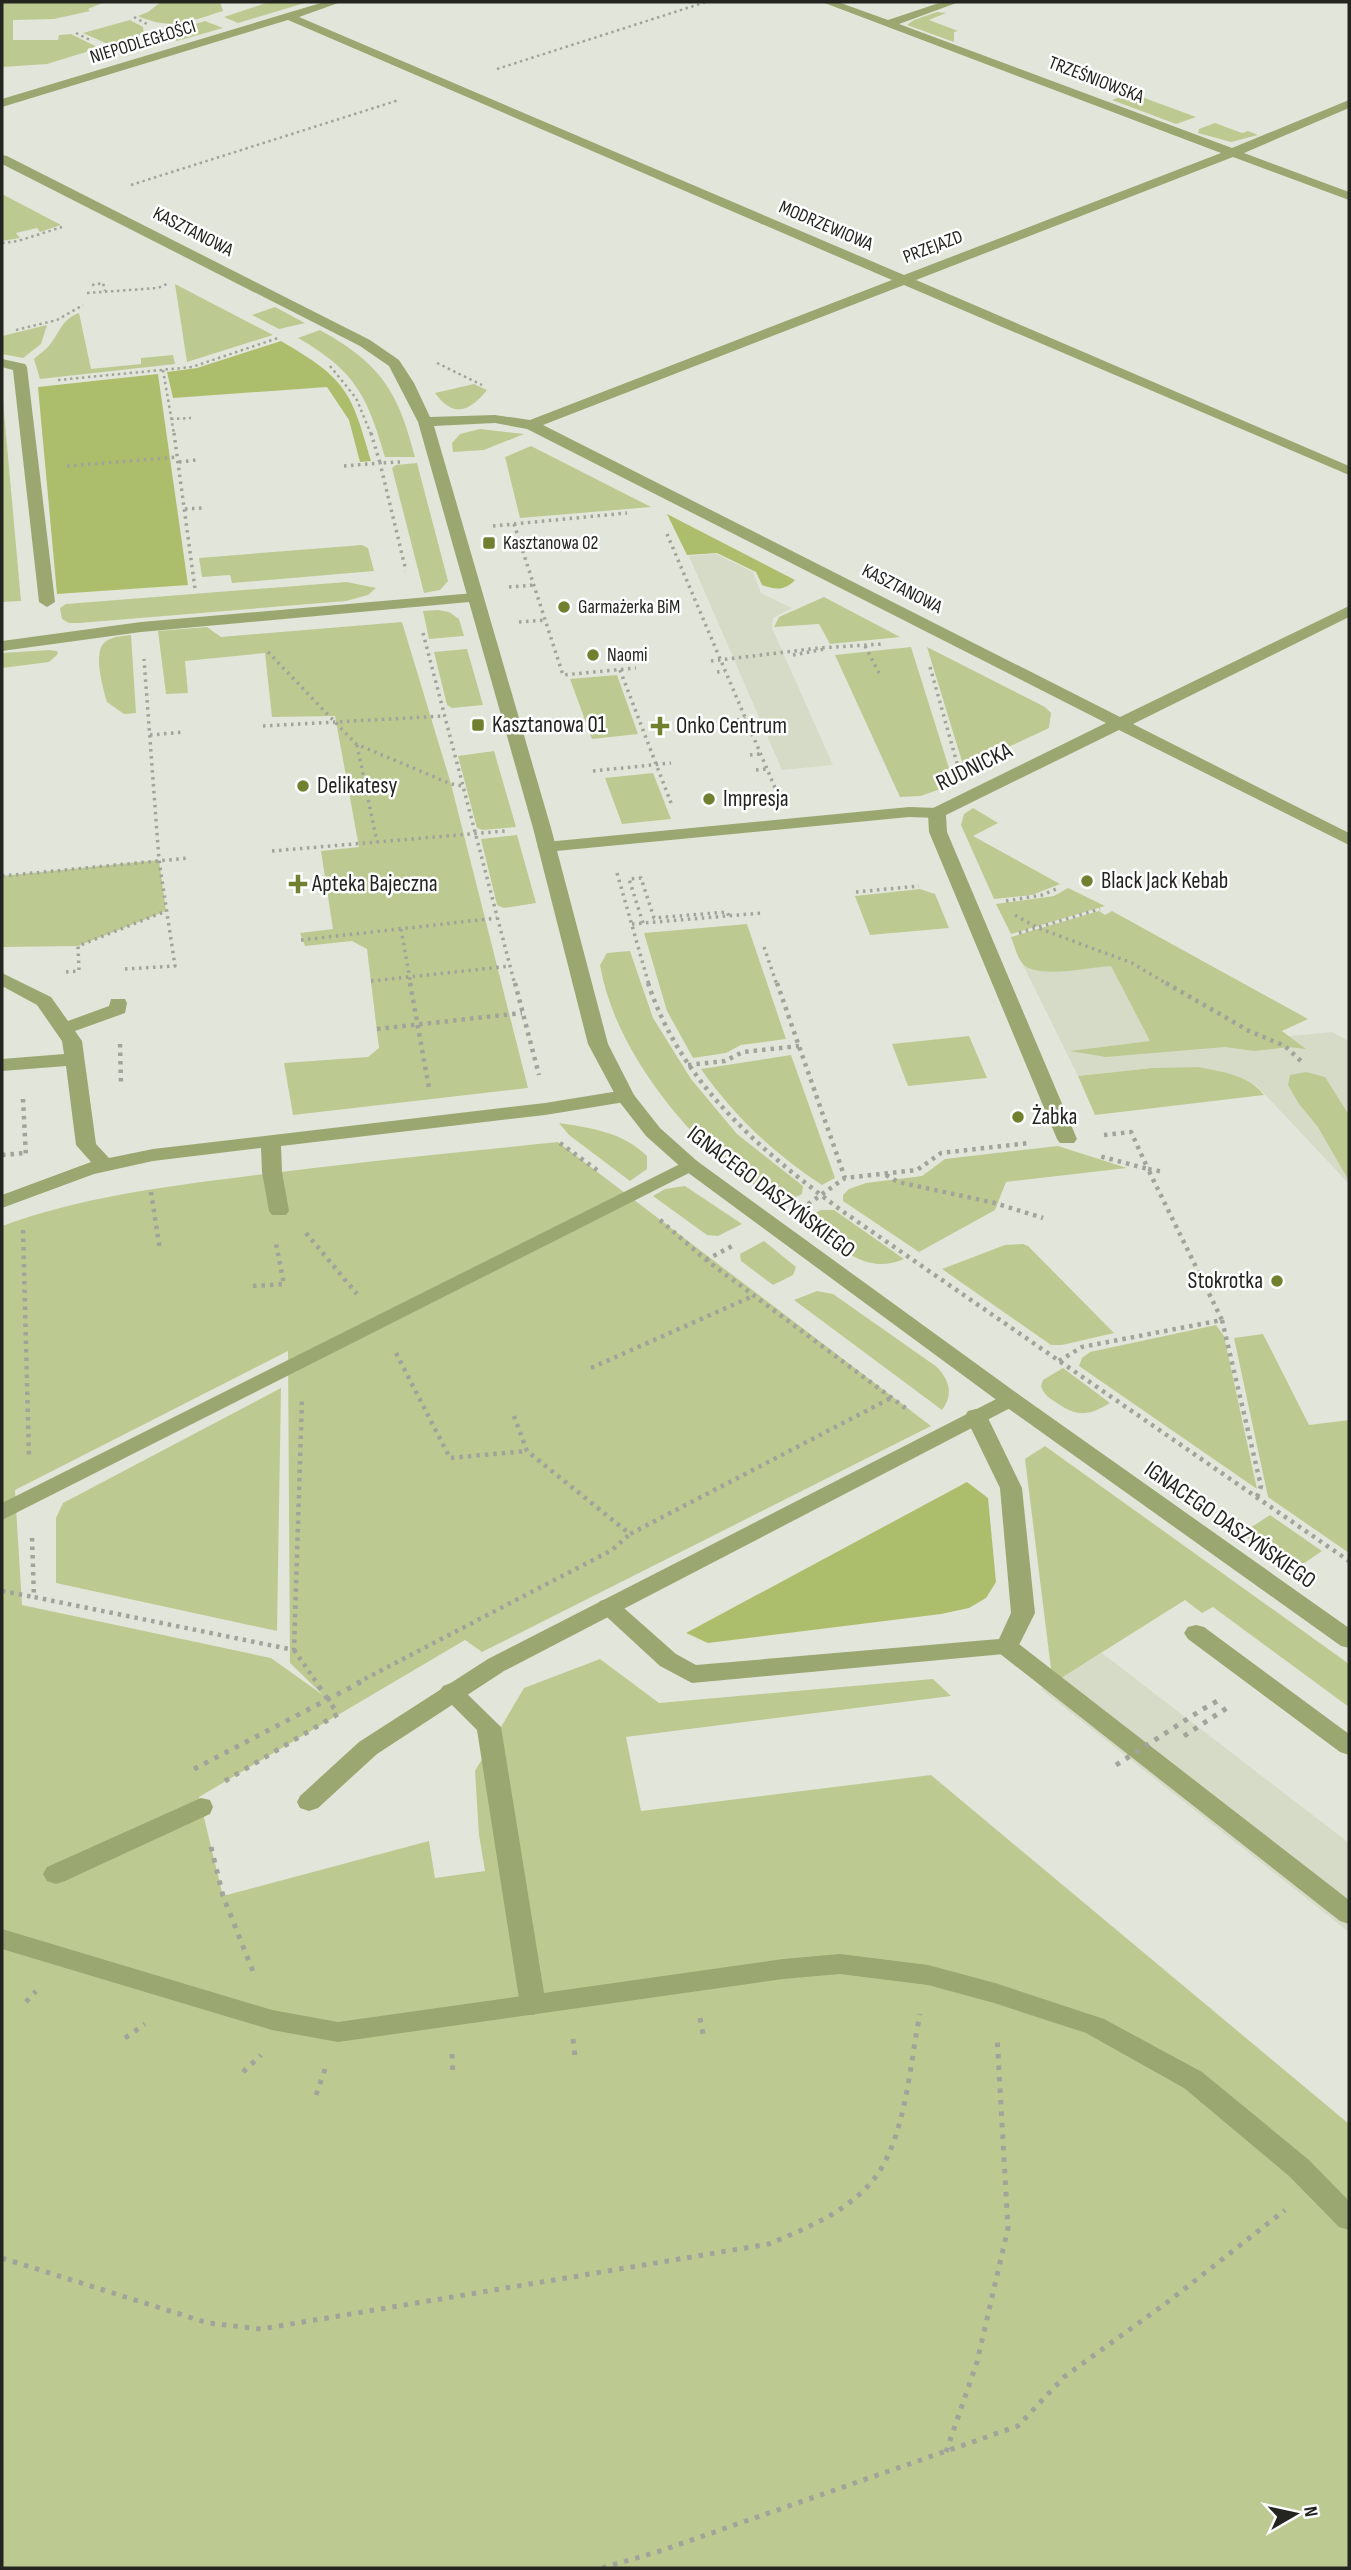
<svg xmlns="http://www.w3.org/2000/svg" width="1351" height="2570" font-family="'Sofia Sans Condensed',sans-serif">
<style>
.built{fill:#d6dbc8}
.green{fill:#bcca91;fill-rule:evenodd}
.forest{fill:#acbe6b}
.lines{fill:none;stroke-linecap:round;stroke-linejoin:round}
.path-far3{stroke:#a1a49a;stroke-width:2.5;stroke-dasharray:2.5 3.5;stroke-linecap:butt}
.path-far2{stroke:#a1a49a;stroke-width:3.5;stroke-dasharray:2.5 4.5;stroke-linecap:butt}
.path-far1{stroke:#a1a49a;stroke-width:4.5;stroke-dasharray:3.5 5;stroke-linecap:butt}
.path{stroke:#a1a49a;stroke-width:5;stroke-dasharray:4.5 7;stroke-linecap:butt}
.lane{fill:#9aa770;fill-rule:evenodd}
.street{fill:#9aa770;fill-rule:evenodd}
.path-bridge{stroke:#a1a49a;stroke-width:5;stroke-dasharray:4.5 7;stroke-linecap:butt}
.poi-dot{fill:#70802e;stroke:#fff;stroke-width:2.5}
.labels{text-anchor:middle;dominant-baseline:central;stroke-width:5;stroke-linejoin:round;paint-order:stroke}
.far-street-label{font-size:19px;fill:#242521;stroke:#fff}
.far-poi-label{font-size:19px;fill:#242521;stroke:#fff;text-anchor:start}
.poi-label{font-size:23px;fill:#242521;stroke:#fff;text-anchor:start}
.street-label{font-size:23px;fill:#242521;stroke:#fff}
</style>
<rect width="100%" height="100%" fill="#e2e6da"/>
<g class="built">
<polygon points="716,554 753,572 761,593 792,608 773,618 772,628 833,765 782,770 689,556"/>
<polygon points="1102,955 1238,1041 1332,1032 1349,1041 1349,1184 1257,1086 1223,1072 1199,1067 1152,1068 1078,1076 1022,963"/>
<polygon points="1102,1653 1349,1843 1349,1932 1041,1689"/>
</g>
<g class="green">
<polygon points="2,2 105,2 88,9 90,11 54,19 13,20 13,40 58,40 59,35 71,34 99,48 47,64 2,67"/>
<path d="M161,2H220L223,11C190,21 172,31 138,16L148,12Z"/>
<polygon points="269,2 308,2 238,23 224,17"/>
<polygon points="937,12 946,13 929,20 958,31 954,32 954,42 907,25 914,20"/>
<polygon points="130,20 143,27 144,35 110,45 83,33"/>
<polygon points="205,21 223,28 177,41 159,35"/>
<polygon points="1131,93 1196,117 1176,124 1112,100"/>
<polygon points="1215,123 1242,133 1248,131 1258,135 1231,142 1198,133 1199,129"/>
<polygon points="2,194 61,225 40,232 37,228 16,233 20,238 2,241"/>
<polygon points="175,284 273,335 187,362"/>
<polygon points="275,307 305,323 279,329 252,315"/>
<path d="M79,313L91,369L141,364V358L173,355L175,364L40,379L34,359C38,355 44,351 48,347C59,335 61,319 79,313Z"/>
<polygon points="47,325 41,344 23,358 2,354 2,336"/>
<path d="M320,330C381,364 398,391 415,457H385C367,395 355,371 298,338Z"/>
<path d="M474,384L487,390C470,411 454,419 435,393Z"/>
<polygon points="2,390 21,601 2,602"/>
<polygon points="480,429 524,434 484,450 453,452 452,443 460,434"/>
<polygon points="531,446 651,507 520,518 505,457"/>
<polygon points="417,463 448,581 440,590 424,593 392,468 396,465"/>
<polygon points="362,545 368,548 374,571 232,583 230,575 202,577 199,558"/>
<polygon points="347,582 376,588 368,595 346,601 79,623 69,623 62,619 60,608 66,604"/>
<polygon points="824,597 900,637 830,644 819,624 774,627 779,617"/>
<polygon points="438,610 449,612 459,619 464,636 429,639 423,611"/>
<polygon points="402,622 451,784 528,1088 293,1115 284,1063 368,1057 379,1048 367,949 352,941 305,946 300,933 333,929 321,851 359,847 335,716 272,717 265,653 185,661 188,693 166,694 158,631 207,627 221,637"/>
<path d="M131,635L136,713L124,714L107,702C103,688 93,654 104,643C111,636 122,636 131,635Z"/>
<polygon points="911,647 954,784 921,796 900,797 835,655"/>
<polygon points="927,647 1045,707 1051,713 1049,728 964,768"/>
<polygon points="467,649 483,705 452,708 447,705 434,652"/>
<polygon points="49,650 57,651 58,654 49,662 2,668 2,653"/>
<polygon points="617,675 638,734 592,739 570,679"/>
<polygon points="494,751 516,827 483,830 477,828 458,756"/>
<polygon points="653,773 671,819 622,824 605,778"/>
<polygon points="973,808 998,823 973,836 1060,884 1032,895 994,899 961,825 964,814"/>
<polygon points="517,835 536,903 504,908 497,905 481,839"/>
<polygon points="159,860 166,911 78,946 2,947 2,876"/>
<polygon points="1068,888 1105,906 1011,934 996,904 1054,896"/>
<polygon points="920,889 935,894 949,928 870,935 855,896"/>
<path d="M1099,911L1105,915L1112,911L1308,1019L1282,1031L1306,1049L1289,1047L1254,1051L1225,1047L1106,1057L1070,1051L1150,1041L1111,966C1091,967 1036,980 1022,963C1017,957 1014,944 1011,937Z"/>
<polygon points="747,924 786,1039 741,1045 726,1053 693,1058 667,1011 644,933"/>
<path d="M630,951L653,1018L691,1079L737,1134L803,1186L802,1194L781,1204C761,1189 739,1176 720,1159C667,1112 612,1037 600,965L607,953Z"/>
<polygon points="969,1036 987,1078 908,1086 892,1044"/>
<path d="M791,1055L835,1178L822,1185C773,1153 734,1116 701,1069Z"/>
<path d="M1199,1067C1223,1072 1249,1075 1264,1095L1095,1115L1078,1076L1152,1068Z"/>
<polygon points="1306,1072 1325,1077 1349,1115 1349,1181 1318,1127 1299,1104 1288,1085 1290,1075"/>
<path d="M559,1123C591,1128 623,1132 647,1156V1169L630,1181L569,1135Z"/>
<path d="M558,1142L931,1426L482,1652L465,1640L199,1797L223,1896L429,1841L435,1878L485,1871L479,1835L475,1771L524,1688L600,1659L659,1703L933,1679L951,1696L626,1737L641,1811L931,1775L1349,2124V2568H2V1226C78,1198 161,1187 241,1177C347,1163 452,1153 558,1142ZM288,1351L290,1663L323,1695L271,1658L22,1605L15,1490Z"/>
<polygon points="1058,1146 1127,1168 1006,1182 995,1210 919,1252 843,1201 843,1195 849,1189 866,1183 922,1176 945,1159"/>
<polygon points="685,1186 742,1224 718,1236 707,1235 653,1196 665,1189"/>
<path d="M821,1210H834L904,1259C863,1277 834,1242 803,1219Z"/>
<polygon points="764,1241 796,1267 793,1275 773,1285 741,1261 740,1254"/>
<polygon points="1023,1244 1028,1246 1114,1333 1062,1345 1051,1345 942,1269 1005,1245"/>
<path d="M817,1291L833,1294L937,1367C949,1380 954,1394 942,1410L794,1300Z"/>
<polygon points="1216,1325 1224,1336 1257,1489 1079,1366 1082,1358 1090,1352"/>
<polygon points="1263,1334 1309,1425 1349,1420 1349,1553 1268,1497 1234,1338"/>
<path d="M1063,1368L1110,1403C1089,1416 1077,1417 1057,1403C1049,1398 1044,1395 1041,1386L1043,1380Z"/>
<polygon points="281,1388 277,1631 56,1583 56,1518 63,1503"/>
<polygon points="1045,1446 1349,1664 1349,1707 1213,1607 1202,1613 1185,1600 1058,1680 1051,1669 1025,1459"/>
<polygon points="1270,1515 1322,1551 1294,1570 1241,1534"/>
</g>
<g class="forest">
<path d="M281,341C346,379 351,390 371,461L360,462L349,420L327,387L173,398L167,372L197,368Z"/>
<polygon points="158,374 188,585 57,594 38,387"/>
<path d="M667,514L795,580C784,591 776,590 762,585L756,572L717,553L687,555Z"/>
<polygon points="967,1482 988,1498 996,1582 986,1598 969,1608 941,1614 708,1643 686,1633"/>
</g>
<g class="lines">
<g class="path-far3">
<polyline points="134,17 147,24"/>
<polyline points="76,33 90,40"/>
<polyline points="497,69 706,2"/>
<polyline points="131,185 399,100"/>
<polyline points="2,243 18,241 62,227"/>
<polyline points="92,285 103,283 105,291"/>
<polyline points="87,293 158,288 169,283"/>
<polyline points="16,330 57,320 83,305"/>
<polyline points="437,363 482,385"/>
<polyline points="330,366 356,398 371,434"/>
<polyline points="163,370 174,434"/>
<polyline points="58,380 192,367 278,338"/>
<polyline points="171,419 191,418"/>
</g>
<g class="path-far2">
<polyline points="174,433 195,589"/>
<polyline points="371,433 380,463 400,462"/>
<polyline points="179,462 196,460"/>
<polyline points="67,466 178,457"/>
<polyline points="344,466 380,463 406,571"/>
<polyline points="185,509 202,508"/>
<polyline points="514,524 563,675 636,668"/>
<polyline points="493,526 627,513"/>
<polyline points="667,534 776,790"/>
<polyline points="509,587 534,585"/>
<polyline points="519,622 546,620"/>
<polyline points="423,633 515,985"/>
<polyline points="865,646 880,675"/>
<polyline points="268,652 356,744 451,784 463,786"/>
<polyline points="793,655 825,649"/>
<polyline points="711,661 819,648 883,644"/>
<polyline points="930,667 957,763"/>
<polyline points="620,670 671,803"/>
<polyline points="717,672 725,671"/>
<polyline points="737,720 746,719"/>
<polyline points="263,726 444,716"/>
<polyline points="150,735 184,732"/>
<polyline points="357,745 377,842"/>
<polyline points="750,755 760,754"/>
<polyline points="756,770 767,769"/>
<polyline points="593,771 671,763"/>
<polyline points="272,851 505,831"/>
<polyline points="617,873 649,985"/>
<polyline points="2,876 189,858"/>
<polyline points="856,892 919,886"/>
<polyline points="1006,901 1042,895 1056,889"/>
<polyline points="1015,915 1038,928 1132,963 1169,985"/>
<polyline points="643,923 629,879 641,878 654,918 727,912 729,916"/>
<polyline points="632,924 762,913"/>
<polyline points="401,929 411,985"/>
<polyline points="1019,933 1100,909"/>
<polyline points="301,940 497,918"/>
<polyline points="764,947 777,985"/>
<polyline points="125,969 175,966 159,860 144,659"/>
<polyline points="66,972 79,971 78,946 166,911"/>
<polyline points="371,981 510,966"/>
</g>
<g class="path-far1">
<polyline points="410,983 429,1088"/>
<polyline points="515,983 539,1075"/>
<path d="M648,983C682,1085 761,1151 845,1213L1349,1561"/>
<polyline points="777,983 845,1178"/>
<polyline points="1166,983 1249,1031 1285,1046 1302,1062"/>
<polyline points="377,1029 522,1013"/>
<polyline points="120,1044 121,1084"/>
<polyline points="688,1065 725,1061 743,1052 799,1046"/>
<polyline points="23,1099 26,1157"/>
<polyline points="1104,1135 1131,1132 1148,1169 1164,1172"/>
<polyline points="560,1143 601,1173"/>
<polyline points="2,1155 25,1153"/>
<polyline points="886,1175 898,1182 995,1203 1043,1218"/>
<polyline points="151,1192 160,1250"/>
<polyline points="808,1204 845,1178 917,1170 941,1153 1029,1143"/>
<polyline points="660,1220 706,1260 908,1410"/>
<polyline points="23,1230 29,1459"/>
<polyline points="306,1233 357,1294"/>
<polyline points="706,1260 736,1244"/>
<polyline points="253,1286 284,1284 276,1244"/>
<polyline points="1222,1320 1261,1486 1257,1497"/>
<polyline points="396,1353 450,1458 527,1451"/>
<polyline points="1059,1361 1082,1347 1222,1320 1148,1169 1099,1156"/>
<polyline points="591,1368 753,1296"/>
<polyline points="514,1416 527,1451 630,1534 891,1398"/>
<polyline points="32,1538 34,1597 294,1650 302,1399"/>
<polyline points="2,1591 34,1597"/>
<polyline points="294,1650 317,1683"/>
<polyline points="357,1683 612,1550 630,1534"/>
</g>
<g class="path">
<polyline points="1203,1709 1221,1699"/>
<polyline points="1184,1736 1230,1706"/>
<polyline points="194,1769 361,1682"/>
<polyline points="225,1781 338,1714 316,1682"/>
<polyline points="211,1847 223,1896 254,1974"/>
<polyline points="26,2002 36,1991"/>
<polyline points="700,2018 704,2039"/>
<polyline points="125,2038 145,2024"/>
<polyline points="573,2039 575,2057"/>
<polyline points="452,2054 453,2075"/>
<polyline points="243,2072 261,2055"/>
<polyline points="316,2095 325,2069"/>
<path d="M2,2258L208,2323L261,2329L769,2244C807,2228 852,2210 877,2175C906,2134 910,2062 920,2014"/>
<polyline points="946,2452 977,2362 1008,2228 997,2036"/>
<polyline points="602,2568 660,2551 1018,2426 1064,2377 1169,2301 1285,2210"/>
</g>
<g class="lane">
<polygon points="2,359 25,364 27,367 55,602 47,607 39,602 13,370 2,367"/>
<polygon points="474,593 480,595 482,598 480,601 141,632 2,651 2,641 141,622"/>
<polygon points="909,807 937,808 946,813 937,818 909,817 546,852 537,847 546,842"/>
<polygon points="2,973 51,997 68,1021 109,1006 111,999 125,999 127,1003 125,1013 75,1031 82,1041 96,1144 109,1158 153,1149 545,1103 625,1090 635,1096 625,1102 545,1115 281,1146 282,1172 289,1211 286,1215 272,1215 269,1211 262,1172 261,1148 153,1161 94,1174 2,1208 2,1195 91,1162 76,1145 66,1066 2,1071 2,1059 64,1054 62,1041 37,1005 2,986"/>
<polygon points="690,1159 697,1161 700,1165 697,1169 2,1520 2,1503"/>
<polygon points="1010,1392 1018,1394 1021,1399 1018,1404 504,1671 377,1754 318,1808 309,1811 300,1808 297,1802 300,1796 359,1742 488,1659"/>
<polygon points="1196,1625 1204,1627 1349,1734 1349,1755 1340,1752 1188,1639 1184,1633 1188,1627"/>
<polygon points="1007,1639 1015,1641 1349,1900 1349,1924 1340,1921 999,1653 995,1647 999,1641"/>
<polygon points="201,1798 210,1800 213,1807 210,1814 65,1881 56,1884 47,1881 43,1874 47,1867"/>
<polygon points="2,1929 272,2010 338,2022 783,1959 840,1954 928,1965 995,1983 1104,2019 1202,2072 1309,2160 1349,2201 1349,2230 1339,2227 1289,2176 1184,2088 1086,2033 994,2003 928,1985 840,1974 783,1979 338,2042 272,2030 2,1949"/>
</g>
<g class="street">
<polygon points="324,2 341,2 299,17 904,275 1221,153 822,2 838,2 888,20 942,2 959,2 899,24 1232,148 1349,100 1349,108 1244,153 1349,192 1349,200 1233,157 916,280 1349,466 1349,475 904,285 543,425 1120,717 1349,606 1349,617 1133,724 1349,833 1349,845 1119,730 946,815 947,832 1077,1139 1074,1143 1060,1143 1057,1139 929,832 928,813 931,809 1106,723 527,429 495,423 434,426 551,828 608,1044 634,1095 660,1128 697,1161 1018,1394 1349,1628 1349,1648 1341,1646 1002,1404 683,1169 646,1136 618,1100 588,1044 533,828 418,422 389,366 360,346 2,164 2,155 7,156 370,340 399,360 414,383 430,417 495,415 530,420 892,280 288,20 2,107 2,99"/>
<polygon points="976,1409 984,1411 987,1416 1022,1488 1035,1613 1015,1653 692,1683 660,1666 596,1607 600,1601 608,1599 616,1601 676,1654 696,1665 999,1639 1011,1613 1000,1488 965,1416 968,1411"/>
<polygon points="451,1683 459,1686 501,1727 546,2005 542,2012 533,2015 524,2012 520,2005 477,1730 439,1692 443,1686"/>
</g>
<polyline class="path-bridge" points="1116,1765 1203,1709"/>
</g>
<g class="poi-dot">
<rect x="482" y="536" width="14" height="14" rx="3.5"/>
<circle cx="564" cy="607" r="7"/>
<circle cx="593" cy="655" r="7"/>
<rect x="471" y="718" width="14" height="14" rx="3.5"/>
<path d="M656.5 715.5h7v7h7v7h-7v7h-7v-7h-7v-7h7z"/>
<circle cx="303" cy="786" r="7"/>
<circle cx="709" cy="799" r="7"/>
<circle cx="1087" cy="881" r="7"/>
<path d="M294.5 873.5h7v7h7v7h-7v7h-7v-7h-7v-7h7z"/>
<circle cx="1018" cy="1117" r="7"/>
<circle cx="1277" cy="1281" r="7"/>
</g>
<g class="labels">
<g class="far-street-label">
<text transform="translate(143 42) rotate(-17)">NIEPODLEGŁOŚCI</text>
<text transform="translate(1096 80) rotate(21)">TRZEŚNIOWSKA</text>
<text transform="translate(826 226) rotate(23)">MODRZEWIOWA</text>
<text transform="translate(193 232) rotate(27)">KASZTANOWA</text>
<text transform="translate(933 247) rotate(-21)">PRZEJAZD</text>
<text transform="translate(902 589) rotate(27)">KASZTANOWA</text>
</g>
<g class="far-poi-label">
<text x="503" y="543">Kasztanowa 02</text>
<text x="578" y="607">Garmażerka BiM</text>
<text x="607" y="655">Naomi</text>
</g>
<g class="poi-label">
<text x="492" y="725">Kasztanowa 01</text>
<text x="676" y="726">Onko Centrum</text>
<text x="317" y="786">Delikatesy</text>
<text x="723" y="799">Impresja</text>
<text x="1101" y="881">Black Jack Kebab</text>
<text x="312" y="884">Apteka Bajeczna</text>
<text x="1032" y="1117">Żabka</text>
<text x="1263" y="1281" text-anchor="end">Stokrotka</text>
</g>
<g class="street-label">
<text transform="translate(974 767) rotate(-26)">RUDNICKA</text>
<text transform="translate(771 1192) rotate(37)">IGNACEGO DASZYŃSKIEGO</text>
<text transform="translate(1230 1525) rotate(35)">IGNACEGO DASZYŃSKIEGO</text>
</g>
</g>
<rect width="1351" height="2570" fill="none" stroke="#242521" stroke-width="7"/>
<g transform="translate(1295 2514) rotate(81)" stroke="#ffffff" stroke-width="5" paint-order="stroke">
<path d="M0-5L12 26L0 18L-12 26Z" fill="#242521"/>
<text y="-10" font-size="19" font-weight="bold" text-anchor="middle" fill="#242521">N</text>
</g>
</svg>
